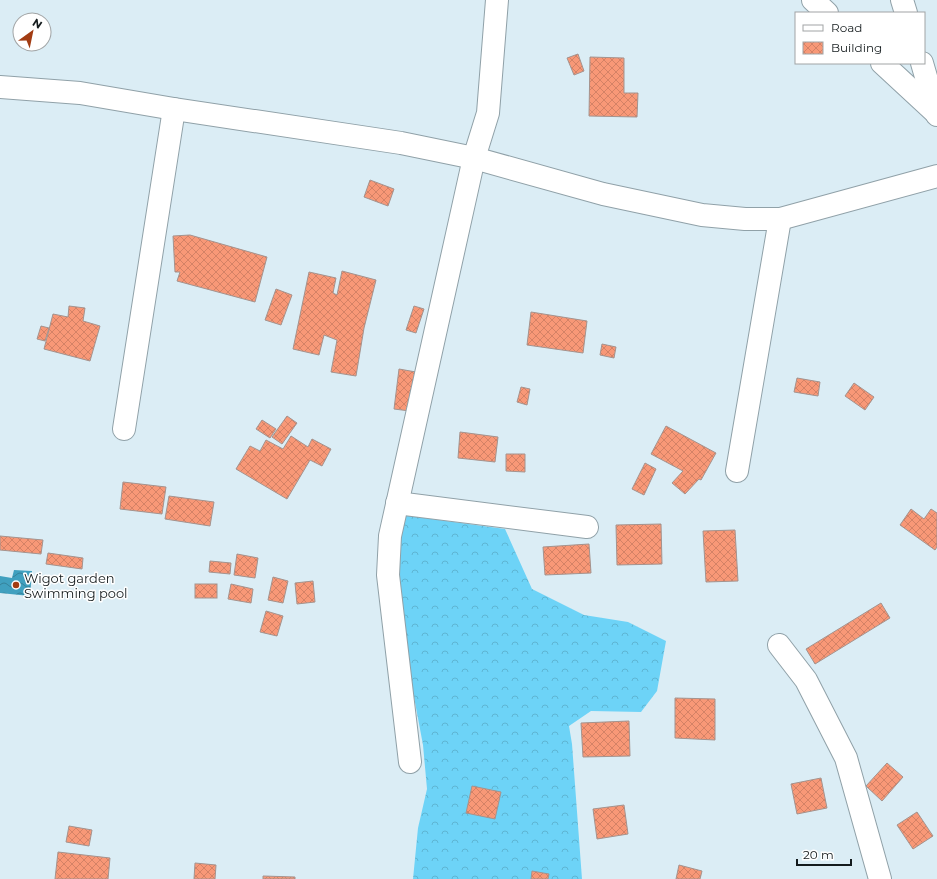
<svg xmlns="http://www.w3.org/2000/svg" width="937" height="879" font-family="Montserrat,sans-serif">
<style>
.forest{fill:url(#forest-crowns)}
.water{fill:url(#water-waves)}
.building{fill:url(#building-cross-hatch);stroke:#a4938e}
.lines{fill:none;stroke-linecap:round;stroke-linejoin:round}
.minor-casing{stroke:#90a1a8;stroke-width:24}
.minor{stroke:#fff;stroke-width:22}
.poi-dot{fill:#a23c13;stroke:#fff;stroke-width:1.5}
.labels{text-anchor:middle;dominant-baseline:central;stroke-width:3;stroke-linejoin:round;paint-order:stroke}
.poi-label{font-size:13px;fill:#141b1d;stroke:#fff;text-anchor:start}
</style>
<defs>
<pattern id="forest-crowns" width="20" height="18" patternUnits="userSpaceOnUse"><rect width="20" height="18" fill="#6dd3f7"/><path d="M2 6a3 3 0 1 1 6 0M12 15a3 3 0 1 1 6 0" fill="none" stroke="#5eb5d3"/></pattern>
<pattern id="water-waves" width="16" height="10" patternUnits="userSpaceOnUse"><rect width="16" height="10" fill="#40a0bf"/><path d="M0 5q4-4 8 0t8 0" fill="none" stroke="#34829b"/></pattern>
<pattern id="building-cross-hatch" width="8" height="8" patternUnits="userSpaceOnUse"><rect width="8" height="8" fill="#f89877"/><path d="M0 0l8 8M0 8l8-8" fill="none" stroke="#d48266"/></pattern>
</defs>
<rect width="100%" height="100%" fill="#dbedf5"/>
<polygon class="forest" points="395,514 505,529 532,589 584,615 628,622 666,641 657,691 641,712 591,711 569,726 572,744 582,879 413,879 418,828 427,789 423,745 408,665 399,576 401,542"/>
<polygon class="water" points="14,570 32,571 30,596 0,593 0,576 12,578"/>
<g class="building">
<polygon points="578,54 584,71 574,75 567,58"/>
<polygon points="590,57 624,58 624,93 638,93 637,117 589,116"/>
<polygon points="370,180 394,189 388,206 364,197"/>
<polygon points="190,235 267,257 255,302 177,281 180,272 175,272 173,236"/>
<polygon points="342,271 376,280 364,328 356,376 331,372 337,340 324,335 319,355 293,349 309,272 336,278 333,293 337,295"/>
<polygon points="276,289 292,295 281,325 265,320"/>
<polygon points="69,306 85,308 83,321 100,326 90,361 44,349 53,314 68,317"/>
<polygon points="414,306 424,309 416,333 406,330"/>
<polygon points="531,312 587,321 583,353 527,345"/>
<polygon points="41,326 49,328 45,341 37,339"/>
<polygon points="602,344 616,347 614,358 600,355"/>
<polygon points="399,369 416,372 410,411 394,409"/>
<polygon points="797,378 820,382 818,396 794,392"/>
<polygon points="854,383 874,397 865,410 845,396"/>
<polygon points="521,387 530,389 527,405 517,402"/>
<polygon points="287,416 297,423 282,444 272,437"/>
<polygon points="262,420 276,429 270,438 256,429"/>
<polygon points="666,426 716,453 701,480 699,479 685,494 672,483 683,471 651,454"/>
<polygon points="460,432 498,437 495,462 458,458"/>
<polygon points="291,436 308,447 312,439 331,449 322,466 310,460 287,499 236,469 250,446 260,451 266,440 283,449"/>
<polygon points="506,454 525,454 525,472 506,471"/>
<polygon points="645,463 656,469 644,495 632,489"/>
<polygon points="123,482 166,487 162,514 120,509"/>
<polygon points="169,496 214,502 210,526 165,519"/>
<polygon points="911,509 924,519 931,509 937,513 937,547 935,550 900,525"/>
<polygon points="661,524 662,564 617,565 616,525"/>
<polygon points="735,530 738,581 706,582 703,531"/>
<polygon points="0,536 43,540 41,554 0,550"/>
<polygon points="589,544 591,573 545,575 543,547"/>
<polygon points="48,553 83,558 82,569 46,564"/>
<polygon points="237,554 258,558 255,578 234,575"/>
<polygon points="210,561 231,563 230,574 209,572"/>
<polygon points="273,577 288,581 283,603 268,600"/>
<polygon points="313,581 315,602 297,604 295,583"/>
<rect x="195" y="584" width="22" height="14"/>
<polygon points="231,584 253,589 251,603 228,599"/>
<polygon points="881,603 890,618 815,664 806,649"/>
<polygon points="266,611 283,616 277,636 260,632"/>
<polygon points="675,698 715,699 715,740 675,738"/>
<polygon points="629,721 630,756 583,757 581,723"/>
<polygon points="887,763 903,777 882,801 866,786"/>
<polygon points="821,778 827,808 797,814 791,784"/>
<polygon points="472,786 501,792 495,819 466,813"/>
<polygon points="624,805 628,834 597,839 593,809"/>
<polygon points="917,812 933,836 913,849 897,825"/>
<polygon points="69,826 92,830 89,846 66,842"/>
<polygon points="58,852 110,858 108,879 55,879"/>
<polygon points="195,863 216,865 215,879 194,879"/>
<polygon points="679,865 702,871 700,879 676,879"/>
<polygon points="532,871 549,874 548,879 531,879"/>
<polygon points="263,876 295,877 295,879 263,879"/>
</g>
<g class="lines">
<g class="minor-casing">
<g id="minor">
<polyline points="813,0 827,13"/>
<polyline points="902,0 906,13"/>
<polyline points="882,63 936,113"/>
<polyline points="922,63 937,115"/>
<polyline points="0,87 80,93 174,109 401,143 474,158 603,194 702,215 745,219 780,219 937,176"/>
<polyline points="124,429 174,109"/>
<polyline points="737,471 780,219"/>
<polyline points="397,503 587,527"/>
<polyline points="779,645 806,680 846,758 880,879"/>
<polyline points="410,762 388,575 390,536 474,158 488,113 497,0"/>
</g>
</g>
<use href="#minor" class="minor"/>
</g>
<circle class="poi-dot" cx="16" cy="585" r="4"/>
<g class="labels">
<g class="poi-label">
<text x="24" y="578">Wigot garden<tspan x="24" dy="15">Swimming pool</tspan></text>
</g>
</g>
<rect x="795" y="12" width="130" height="52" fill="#ffffff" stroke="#a1a4a5"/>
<rect x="803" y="25" width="20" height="6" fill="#ffffff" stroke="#a1a4a5"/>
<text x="831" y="32" font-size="12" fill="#141b1d">Road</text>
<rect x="803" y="42" width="20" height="12" fill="url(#building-cross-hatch)" stroke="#a1a4a5"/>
<text x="831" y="52" font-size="12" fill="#141b1d">Building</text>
<g transform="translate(32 32) rotate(33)"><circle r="19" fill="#ffffff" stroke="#a1a4a5"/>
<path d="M0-3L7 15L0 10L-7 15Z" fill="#a23c13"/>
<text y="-6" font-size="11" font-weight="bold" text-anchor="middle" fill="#141b1d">N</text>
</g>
<path d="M797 859v6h54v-6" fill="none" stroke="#141b1d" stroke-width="2"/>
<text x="803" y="859" font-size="12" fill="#141b1d" stroke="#ffffff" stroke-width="3" paint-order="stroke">20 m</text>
</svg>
